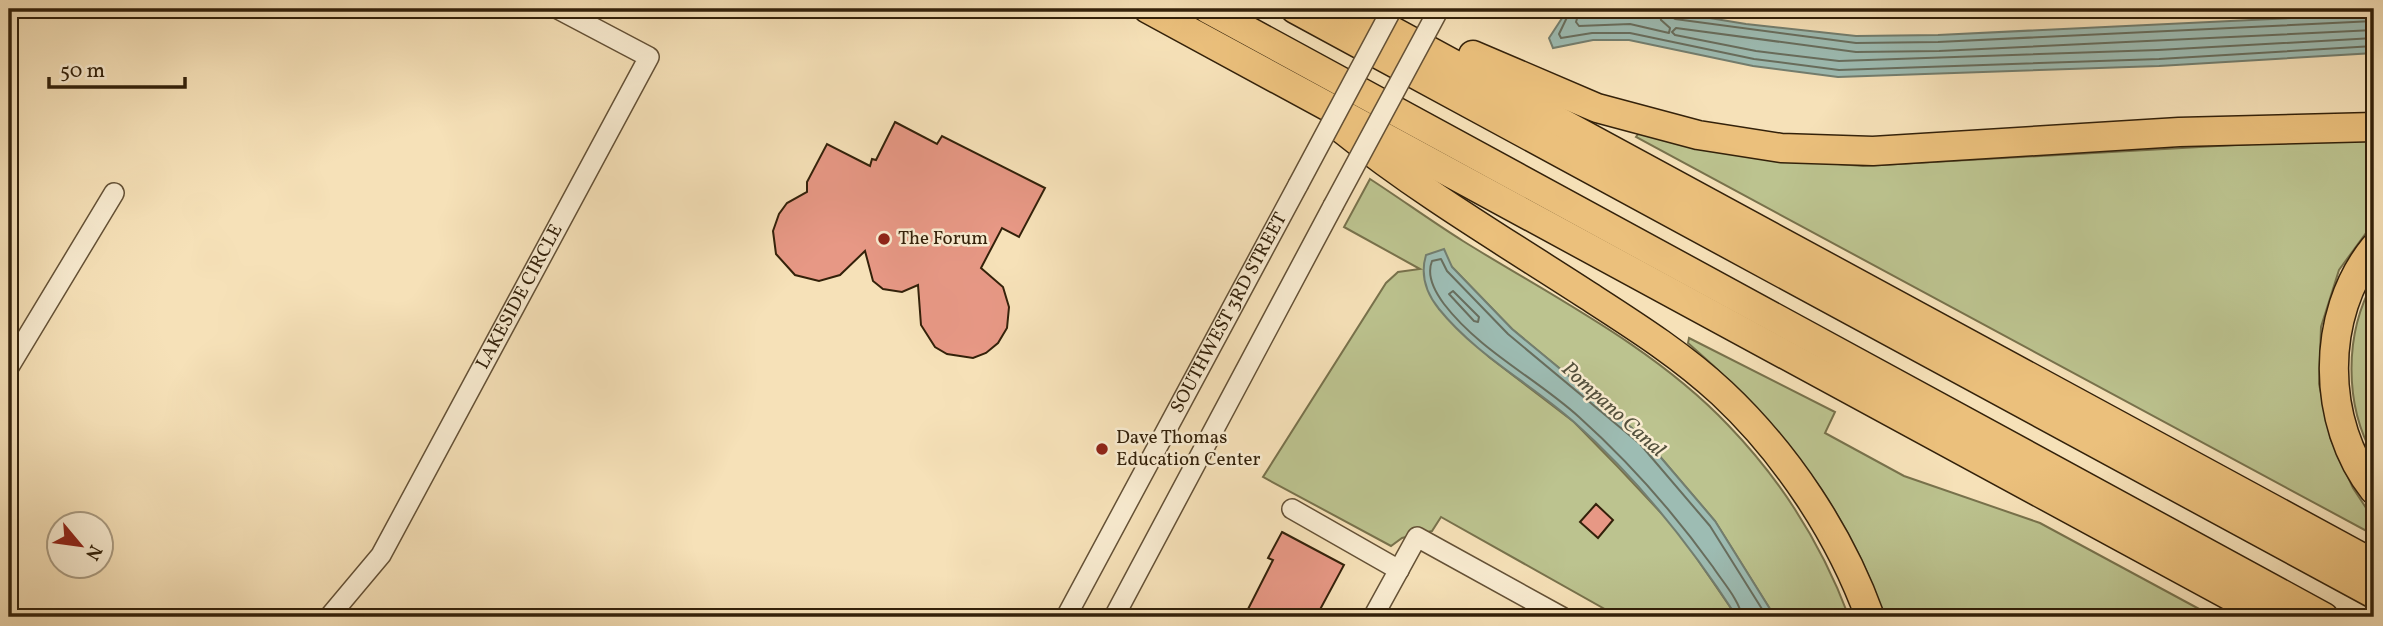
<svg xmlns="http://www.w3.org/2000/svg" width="2383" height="626" font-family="Vollkorn,serif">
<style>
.green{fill:#bcc38f;stroke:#78724c;stroke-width:2}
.water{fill:#9dbcb3;stroke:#737e6f;stroke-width:2}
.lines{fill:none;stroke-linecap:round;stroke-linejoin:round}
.shore{stroke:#686e5e;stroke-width:2}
.building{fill:#e79885;stroke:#33210a;stroke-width:2}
.minor-casing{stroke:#645136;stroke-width:22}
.highway-casing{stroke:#33210a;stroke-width:31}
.minor{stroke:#f9ecd1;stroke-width:19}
.highway{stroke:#ebc07c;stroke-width:28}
.minor-bridge-casing{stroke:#645136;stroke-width:22;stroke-linecap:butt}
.minor-bridge{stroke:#f9ecd1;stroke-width:19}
.poi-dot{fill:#8f2418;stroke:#f9ecd1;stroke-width:2.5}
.labels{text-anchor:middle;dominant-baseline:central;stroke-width:5;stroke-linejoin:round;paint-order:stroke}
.poi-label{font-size:19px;fill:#33210a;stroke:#f9ecd1;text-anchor:start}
.street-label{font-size:19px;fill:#33210a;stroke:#f9ecd1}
.water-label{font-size:21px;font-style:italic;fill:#53503d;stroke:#f9ecd1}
</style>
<rect width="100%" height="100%" fill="#f6e1b8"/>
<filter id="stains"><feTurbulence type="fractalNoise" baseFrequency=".00286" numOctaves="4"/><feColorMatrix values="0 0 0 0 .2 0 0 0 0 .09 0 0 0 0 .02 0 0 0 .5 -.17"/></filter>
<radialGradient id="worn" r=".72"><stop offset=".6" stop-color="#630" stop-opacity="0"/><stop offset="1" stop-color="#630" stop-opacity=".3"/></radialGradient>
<g class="green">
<polygon points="1639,133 1750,157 1863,166 2374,137 2374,222 2339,270 2321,327 2319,384 2331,440 2353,488 2374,520 2374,535 1636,137"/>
<path d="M1370,179C1401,199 1431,221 1463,241C1553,297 1654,347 1728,425C1782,481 1822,545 1849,617H1775L1715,521L1645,439L1512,329L1452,267L1439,309L1489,357L1574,422L1618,467L1678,531L1737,617H1619L1441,517L1432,531L1402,538L1391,546L1263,477L1386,283L1398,272L1420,269L1344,227Z"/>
<path d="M2374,281V457C2344,405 2344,333 2374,281Z"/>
<path d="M1689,338L1835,412L1825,433L1904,476L2040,523L2214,617H1884C1849,508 1774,417 1688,343Z"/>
</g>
<g class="water">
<polygon points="1568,9 1655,9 1746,24 1856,36 1938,35 2374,14 2374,53 2159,66 1838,77 1753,66 1629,40 1593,40 1553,48 1549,38"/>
<path d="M1444,249L1452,267L1512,329L1645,439L1715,521L1775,617H1737C1691,546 1637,478 1574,422C1530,383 1476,355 1439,309C1426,293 1420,275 1426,255Z"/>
</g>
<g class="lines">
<g class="shore">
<polyline points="1571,9 1559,34 1561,38 1592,33 1630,33 1754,59 1839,70 2159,59 2374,46"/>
<polyline points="1580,9 1576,22 1579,26 1630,24 1669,33 1670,28 1661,20 1659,9"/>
<polyline points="1667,9 1669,15 1675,19 1856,43 1938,42 2374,21"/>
<polyline points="2374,30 1939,51 1856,52 1676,28 1672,32 1675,35 1756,51 1839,61 2158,50 2374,38"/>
<polygon points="1453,291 1479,317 1478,322 1474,321 1449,294"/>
<path d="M1742,617C1740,601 1722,581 1713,567C1674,513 1628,461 1579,417C1536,378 1480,351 1444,304C1435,292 1426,276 1432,261L1441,259L1447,271L1508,334L1640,444L1710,526L1767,617"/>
</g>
</g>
<g class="building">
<polygon points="895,122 937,144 942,136 1045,188 1019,237 1002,228 981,268 1003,287 1009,307 1007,328 998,343 986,353 973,358 947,354 935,347 921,325 918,285 902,292 883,289 873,281 865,251 840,275 819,281 795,275 776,254 773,231 779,214 787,203 807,192 807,182 827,144 870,166 872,159 876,160"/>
<polygon points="1596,504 1613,520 1598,538 1580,522"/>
<polygon points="1282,532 1344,565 1316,617 1244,617 1273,560 1268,558"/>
</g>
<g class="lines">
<g class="minor-casing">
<g id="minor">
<polyline points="9,367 114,193"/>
<polyline points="1292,509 1399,570"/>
<path id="s1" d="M329,617L381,555L649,57L558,9"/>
<path id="s2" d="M1066,617L1298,185"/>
<polyline points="1114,617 1333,206"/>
<polyline points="1373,617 1417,537 1562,617"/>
</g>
</g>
<g class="highway-casing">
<g id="highway">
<polyline points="1148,9 2269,617"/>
<polyline points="1208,9 2324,617"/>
<polyline points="1295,9 2374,594"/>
<polyline points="1352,9 2374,564"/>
<polyline points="1473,55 1597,108 1698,135 1781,148 1873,151 2179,132 2374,127"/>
<path d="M1342,129C1418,190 1502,240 1584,293C1632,324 1680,354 1722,393C1786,453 1840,534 1870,617"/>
<path d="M2374,248C2320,315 2321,423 2374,490"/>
</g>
</g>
<use href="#minor" class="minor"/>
<use href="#highway" class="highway"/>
<g class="minor-bridge-casing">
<g id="minor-bridge">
<polyline points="1298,185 1392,9"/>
<polyline points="1333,206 1439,9"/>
</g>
</g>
<use href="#minor-bridge" class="minor-bridge"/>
</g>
<g class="poi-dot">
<circle cx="884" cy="239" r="7"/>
<circle cx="1102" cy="449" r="7"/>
</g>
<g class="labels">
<g class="poi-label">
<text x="898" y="239">The Forum</text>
<text x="1116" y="438">Dave Thomas<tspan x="1116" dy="22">Education Center</tspan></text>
</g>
<g class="street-label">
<text stroke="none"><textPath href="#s1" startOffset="374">LAKESIDE CIRCLE</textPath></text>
<text stroke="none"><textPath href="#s2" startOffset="345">SOUTHWEST 3RD STREET</textPath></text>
</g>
<g class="water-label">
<text transform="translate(1613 410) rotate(42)">Pompano Canal</text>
</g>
</g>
<rect width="2383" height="626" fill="none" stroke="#f6e1b8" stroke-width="35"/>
<rect x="10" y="10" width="2362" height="605" fill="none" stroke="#33210a" stroke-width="3.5"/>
<rect x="18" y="18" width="2348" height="591" fill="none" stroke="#33210a" stroke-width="2"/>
<g transform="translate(80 545) rotate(119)"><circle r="33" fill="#f9ecd1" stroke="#aa9b81" stroke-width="2"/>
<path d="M0-5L12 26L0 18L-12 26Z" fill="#8f2418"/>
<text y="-10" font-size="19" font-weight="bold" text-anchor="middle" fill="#33210a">N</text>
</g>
<path d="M49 77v10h136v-10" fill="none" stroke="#33210a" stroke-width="3.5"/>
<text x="60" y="77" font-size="21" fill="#33210a" stroke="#f9ecd1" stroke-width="5" paint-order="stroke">50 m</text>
<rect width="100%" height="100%" filter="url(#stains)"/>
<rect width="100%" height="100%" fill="url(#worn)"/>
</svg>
